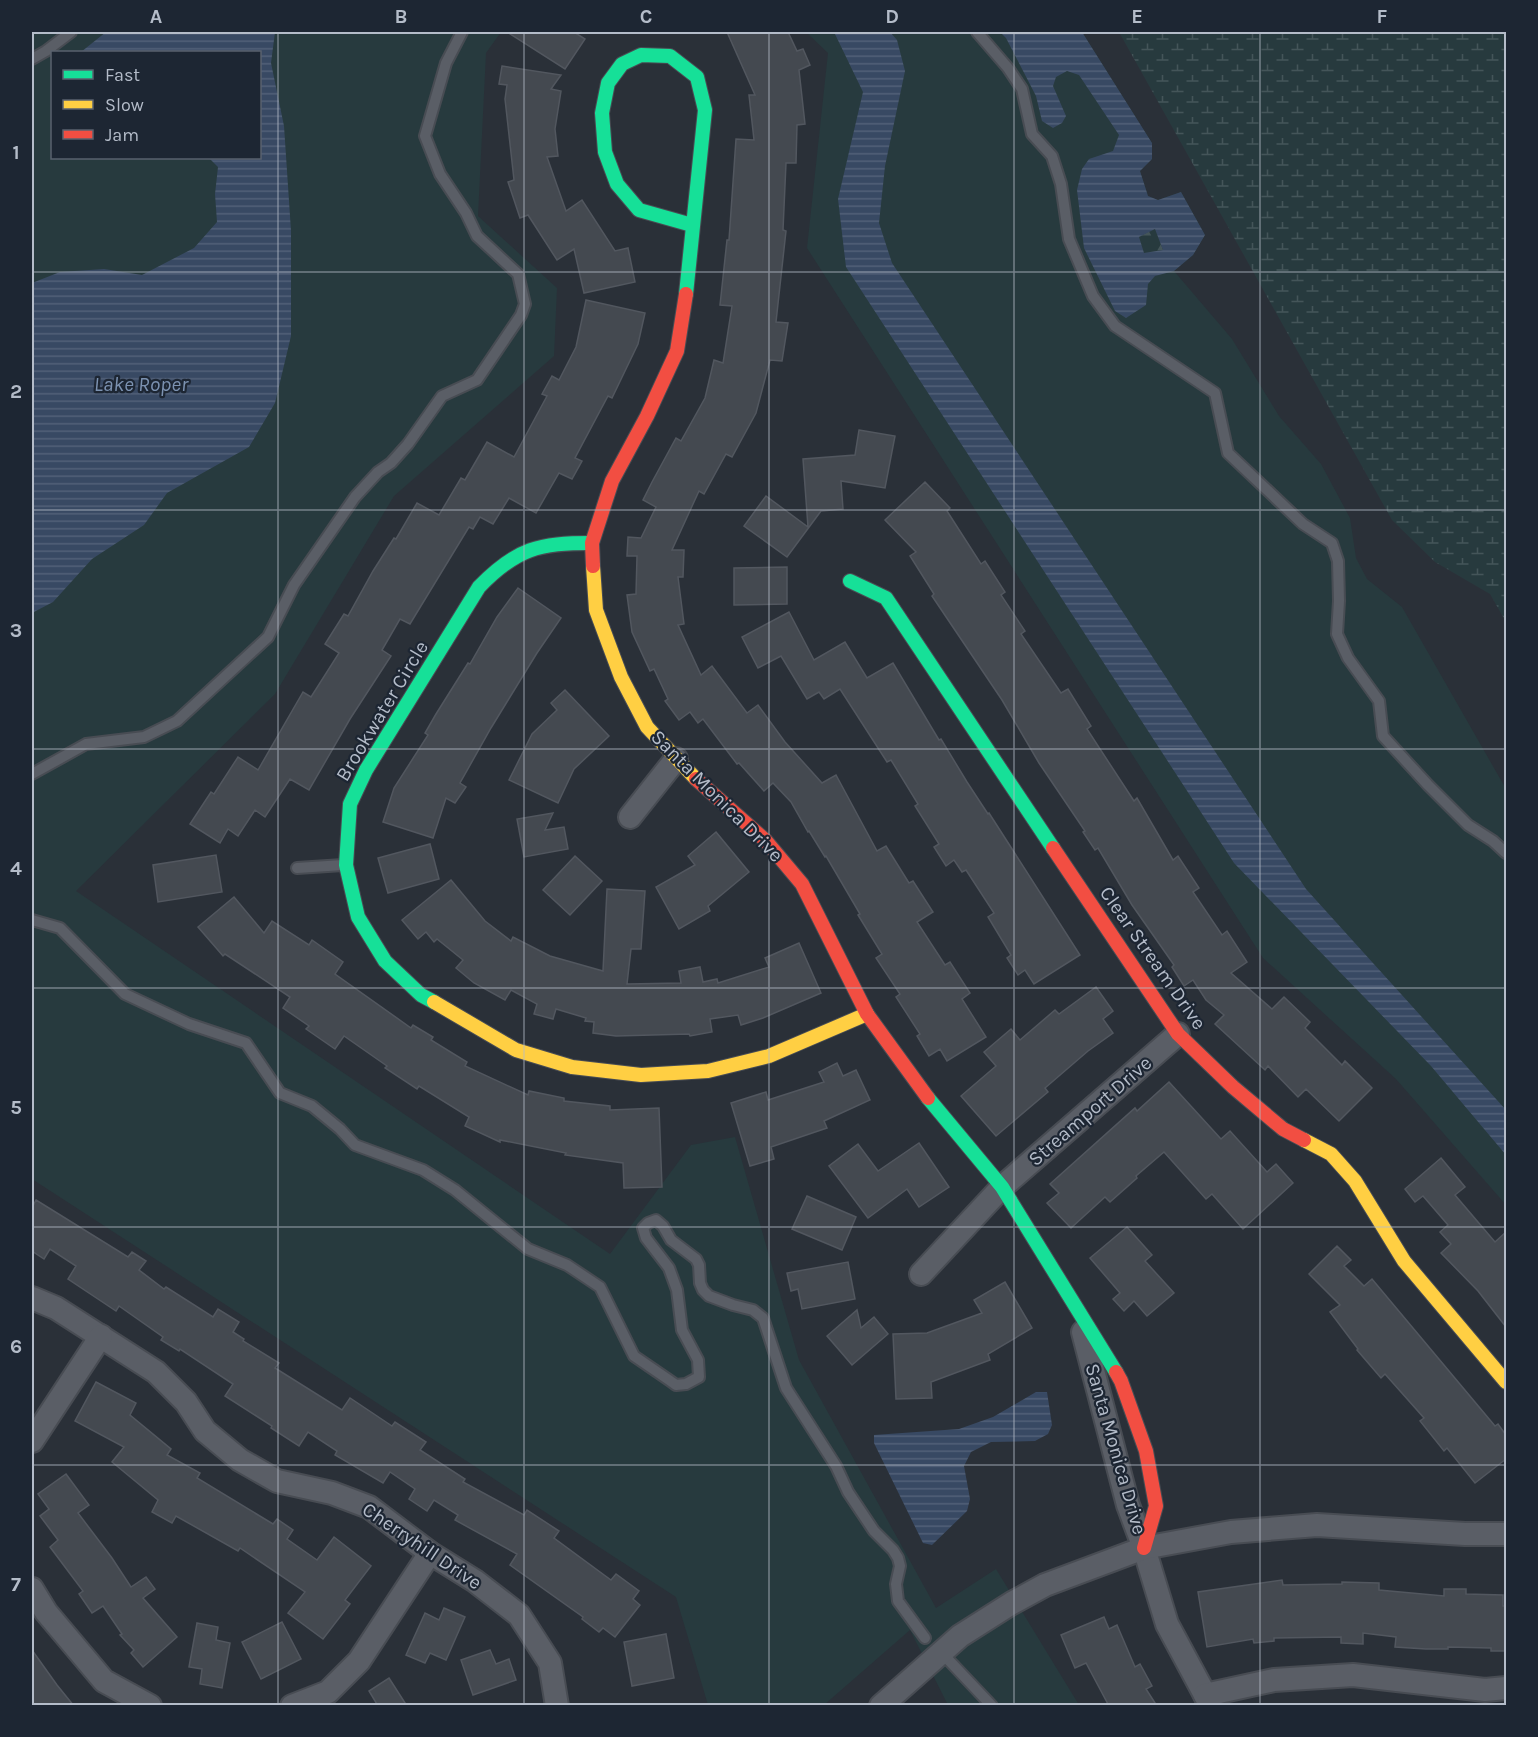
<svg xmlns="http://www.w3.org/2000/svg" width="1538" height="1737" font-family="Karla,sans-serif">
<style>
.green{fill:#273a3e;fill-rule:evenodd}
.forest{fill:url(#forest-firs)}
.wetland{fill:url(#wetland-marsh)}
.water{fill:url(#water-rules);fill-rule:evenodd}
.building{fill:#444950;stroke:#52575f;stroke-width:1.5}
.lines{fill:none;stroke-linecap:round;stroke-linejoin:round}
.lane-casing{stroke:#484c53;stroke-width:14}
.street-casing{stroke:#484c53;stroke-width:26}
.fast-casing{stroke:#484c53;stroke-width:16}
.slow-casing{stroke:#484c53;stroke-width:16}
.jam-casing{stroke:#484c53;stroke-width:16}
.lane{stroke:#5a5e66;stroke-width:10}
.street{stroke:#5a5e66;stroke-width:22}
.fast{stroke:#16e098;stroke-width:14}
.slow{stroke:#ffcf43;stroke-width:14}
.jam{stroke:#f24e42;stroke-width:14}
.grid{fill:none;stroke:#b4bcc9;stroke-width:1.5;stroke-opacity:0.55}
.labels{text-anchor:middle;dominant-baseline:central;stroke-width:4.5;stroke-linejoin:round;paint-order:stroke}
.street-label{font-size:20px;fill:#b4bcc9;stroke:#1d2633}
.water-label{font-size:21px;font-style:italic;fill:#7c92b1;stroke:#1d2633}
.neatline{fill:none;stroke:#b4bcc9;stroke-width:2}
.grid-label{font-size:20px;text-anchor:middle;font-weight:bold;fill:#b4bcc9}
</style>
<defs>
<pattern id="forest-firs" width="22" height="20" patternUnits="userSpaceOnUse" patternTransform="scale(1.5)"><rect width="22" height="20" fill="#273a3e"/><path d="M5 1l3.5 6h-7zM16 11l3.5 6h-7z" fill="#445559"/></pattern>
<pattern id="wetland-marsh" width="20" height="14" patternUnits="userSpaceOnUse" patternTransform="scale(1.5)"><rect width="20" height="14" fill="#273a3e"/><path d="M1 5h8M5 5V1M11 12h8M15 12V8" fill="none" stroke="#445559"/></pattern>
<pattern id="water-rules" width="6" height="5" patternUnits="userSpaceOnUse" patternTransform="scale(1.5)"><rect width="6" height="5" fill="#384963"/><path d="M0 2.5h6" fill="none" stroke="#526178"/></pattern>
</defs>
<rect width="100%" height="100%" fill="#2a3038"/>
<g class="green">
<path d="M32,32H501L486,53L478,216L557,288L554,356L394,496L275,694L76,891L610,1254L691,1145L735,1137L799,1360L936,1608L996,1569L1079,1705H948L910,1630L824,1705H708L676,1597L32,1179ZM52,52H260V158H52Z"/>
<polygon points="806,32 1082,32 1152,143 1152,159 1140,171 1148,196 1158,200 1181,192 1205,235 1193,255 1174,271 1232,339 1279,416 1321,464 1350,518 1356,558 1367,579 1402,607 1506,789 1506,1205 1396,1079 1263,958 807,248 828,53"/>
</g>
<polygon class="forest" points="1155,228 1163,250 1144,253 1139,237"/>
<polygon class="wetland" points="1119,32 1506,32 1506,622 1490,594 1435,562 1392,520"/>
<g class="water">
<polygon points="106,32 275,32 271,63 284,126 291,231 291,336 275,403 249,447 167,493 144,525 92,559 53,602 32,613 32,283 60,272 104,269 142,275 194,248 217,222 215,194 218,167 209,158 260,158 260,52 81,52"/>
<polygon points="834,32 890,32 897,40 905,71 885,166 879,223 892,263 1306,889 1506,1110 1506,1155 1431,1066 1234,863 846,267 838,199 863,92"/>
<path d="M1000,32H1082L1152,143V159L1140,171L1148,196L1158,200L1181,192L1205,235L1193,255L1174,271L1155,276L1148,284L1146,305L1126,318L1115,311L1084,248L1077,190L1082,169L1089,159L1113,151L1119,135L1079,75L1067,71L1056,77L1053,86L1066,116L1062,123L1053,128L1042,121L1036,96L1006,38ZM1155,229L1163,250L1144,253L1139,237Z"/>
<polygon points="1036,1392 1047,1392 1052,1425 1048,1434 1035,1441 991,1442 971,1452 964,1466 970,1499 967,1511 932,1545 923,1543 874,1443 874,1435 959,1429 993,1417"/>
</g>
<g class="building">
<polygon points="507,32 574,32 585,39 565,69"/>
<polygon points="727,32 788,32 797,51 803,49 810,65 799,70 805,124 797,125 796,163 786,163 783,230 786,231 776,322 788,323 782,361 770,360 756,413 732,457 726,454 704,494 699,491 672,550 684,550 683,577 678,577 684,624 678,625 701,675 712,666 747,713 758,705 785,742 822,783 836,775 877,851 886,846 909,883 913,881 933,912 917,922 945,965 950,962 970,993 962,999 986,1037 947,1061 940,1049 929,1056 917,1036 920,1034 896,997 900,994 876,958 882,954 858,915 860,914 826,856 825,857 809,831 808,832 791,802 773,783 764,791 739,763 737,764 703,719 698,723 690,712 679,720 665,701 668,699 654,669 650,671 632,632 627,595 636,594 637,556 627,556 628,537 641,538 656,507 643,500 652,482 676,438 681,441 705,398 714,360 723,363 732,306 720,305 727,240 729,240 736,139 754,140 749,95 755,95"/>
<polygon points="502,66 561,75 551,89 561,91 555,129 558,156 547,157 566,211 582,200 615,251 628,248 635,282 584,293 574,249 557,260 528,215 520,218 508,182 514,180 505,99 507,85 499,84"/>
<polygon points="586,300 645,313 638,344 612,398 608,396 575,458 582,461 572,479 559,473 536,513 509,498 493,524 480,517 473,529 469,527 410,624 400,619 382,650 391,656 350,719 309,790 290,779 265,817 255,810 238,836 228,829 220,843 190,824 211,792 214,794 238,757 258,770 303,692 311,697 339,653 325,644 344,614 348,616 373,571 394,538 396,539 417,503 439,515 461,478 465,480 487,442 514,457 547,396 542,394 552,376 559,380 576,347"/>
<polygon points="859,430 895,436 885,488 841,481 843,509 821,511 787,557 744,526 766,496 808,527 803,459 855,455"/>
<polygon points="925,482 950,508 947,511 981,564 985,561 1005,592 1001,595 1025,631 1021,634 1061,693 1068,689 1091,726 1087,729 1134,801 1137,798 1173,860 1178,856 1199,888 1193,892 1222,935 1227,931 1247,962 1231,973 1272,1009 1284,997 1310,1022 1305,1028 1342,1065 1345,1061 1372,1088 1339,1121 1306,1089 1298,1097 1268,1066 1265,1070 1215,1024 1224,1015 1206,1000 1193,980 1184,986 1172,967 1174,965 1132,905 1098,848 1095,850 1083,832 1085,831 1039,763 1002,700 932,596 934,594 910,556 916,552 885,520"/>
<polygon points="787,567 787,604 734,605 734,568"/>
<polygon points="518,588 561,618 537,653 491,728 460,783 466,787 455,803 446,798 433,838 383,822 394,788 428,735 425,733 436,714 468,663 470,664 497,617"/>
<polygon points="789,612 814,660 845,642 867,678 893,663 939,740 941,739 967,782 988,814 989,813 1080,955 1034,984 1025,970 1018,975 1007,958 1011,955 988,917 994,913 966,870 962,872 954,860 946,866 934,847 939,844 915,806 918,804 891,760 887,762 840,689 824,699 819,692 807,699 781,656 758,668 742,637"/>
<polygon points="565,690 609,736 574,769 558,803 509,780 532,734 557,710 551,703"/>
<polygon points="553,813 545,830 564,827 568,849 524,857 517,819"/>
<polygon points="716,832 749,872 708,906 710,911 679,929 656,887 695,865 688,856"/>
<polygon points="430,844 439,879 388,893 378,858"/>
<polygon points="216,855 222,892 158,902 153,865"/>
<polygon points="575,856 602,881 570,915 543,890"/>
<polygon points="451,880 485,921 511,941 513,937 550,956 603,971 607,889 645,891 641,949 631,949 627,984 681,983 679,971 700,967 703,982 717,979 718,983 769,967 765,958 799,943 821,993 763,1018 741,1025 738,1015 710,1019 712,1032 690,1036 689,1034 616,1036 593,1033 594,1022 585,1021 586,1018 556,1009 553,1019 534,1014 537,1004 511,990 505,1000 474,983 456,968 463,960 437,939 434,942 426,932 418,939 402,920"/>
<polygon points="234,897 264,933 272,921 309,945 312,940 343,962 335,974 411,1028 413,1025 433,1037 431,1040 467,1062 465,1066 528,1095 529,1091 564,1098 564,1101 610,1106 610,1110 659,1108 662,1187 624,1188 623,1163 565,1155 566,1153 500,1140 500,1142 465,1126 469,1117 419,1086 417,1089 385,1068 387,1066 344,1036 335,1049 306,1029 309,1026 283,1008 290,997 225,954 223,956 198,927"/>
<polygon points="1096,987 1113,1011 1103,1019 1113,1033 1088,1051 1045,1088 1048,1092 996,1136 961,1096 996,1066 984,1052 1011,1029 1020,1040 1055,1010 1059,1014"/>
<polygon points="837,1063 843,1076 856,1070 870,1100 824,1121 827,1128 771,1147 774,1159 750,1166 731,1103 766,1092 768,1100 824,1082 819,1072"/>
<polygon points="1169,1082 1221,1139 1230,1131 1267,1172 1276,1164 1293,1183 1243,1229 1212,1194 1206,1199 1164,1152 1136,1176 1137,1178 1110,1202 1105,1197 1071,1228 1047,1203 1059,1193 1050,1184 1135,1108 1137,1111"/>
<polygon points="919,1143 949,1187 919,1207 907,1189 868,1218 829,1166 858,1144 878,1171"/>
<polygon points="1441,1158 1465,1187 1455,1195 1495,1242 1506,1232 1506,1327 1478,1291 1441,1253 1451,1244 1440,1232 1448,1225 1423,1196 1415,1202 1405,1189"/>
<polygon points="807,1196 856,1217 842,1250 792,1229"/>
<polygon points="36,1200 128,1257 132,1252 146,1261 139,1270 164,1289 166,1287 213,1317 218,1309 239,1322 233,1332 244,1339 243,1341 279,1363 275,1368 342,1410 350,1398 392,1426 395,1422 426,1442 420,1450 465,1479 463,1482 524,1515 527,1510 559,1531 554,1538 611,1580 616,1574 639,1591 633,1599 640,1605 615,1637 603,1628 599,1632 582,1619 583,1617 510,1565 517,1554 455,1520 458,1515 434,1500 427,1511 409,1499 415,1489 390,1472 383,1483 335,1455 337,1451 308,1432 299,1446 271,1428 272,1426 225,1396 233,1384 180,1349 179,1351 161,1340 163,1337 119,1306 116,1311 68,1279 76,1266 50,1249 44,1259 32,1251 32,1208"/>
<polygon points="1127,1227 1152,1255 1145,1261 1174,1293 1147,1316 1134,1301 1124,1311 1113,1299 1120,1293 1090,1258"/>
<polygon points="1337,1246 1351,1260 1344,1266 1364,1286 1372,1279 1495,1426 1498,1424 1506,1435 1506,1459 1475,1483 1447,1448 1444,1451 1420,1421 1424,1418 1385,1374 1381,1378 1357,1350 1358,1349 1330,1312 1340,1305 1309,1274"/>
<polygon points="848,1262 855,1299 802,1309 798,1289 791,1291 787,1273"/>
<polygon points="1005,1282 1032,1328 988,1354 990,1360 931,1382 932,1398 896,1399 893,1334 927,1333 982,1313 974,1300"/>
<polygon points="857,1310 861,1328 874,1317 888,1334 852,1365 827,1336"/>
<polygon points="96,1382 136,1403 130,1415 171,1449 167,1455 200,1473 197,1478 273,1524 277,1519 293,1530 287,1539 317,1560 334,1537 371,1566 345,1600 350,1604 323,1639 288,1613 305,1592 240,1548 238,1551 176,1516 172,1523 152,1512 158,1500 112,1462 124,1447 75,1421"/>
<polygon points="66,1474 89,1505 78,1513 112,1558 131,1587 146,1577 155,1589 143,1598 177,1637 143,1667 131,1653 134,1650 120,1635 122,1634 103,1606 92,1613 79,1594 83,1591 50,1547 58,1540 40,1516 49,1509 38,1494"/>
<polygon points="1282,1580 1283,1585 1342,1584 1342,1582 1379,1583 1379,1590 1444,1596 1444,1589 1466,1589 1466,1594 1503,1595 1503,1606 1506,1606 1506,1651 1491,1651 1491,1648 1448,1647 1448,1649 1426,1649 1395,1647 1396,1637 1363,1633 1363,1644 1341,1643 1341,1637 1274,1638 1274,1641 1254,1643 1253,1639 1207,1647 1198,1592"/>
<polygon points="444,1608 465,1617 446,1660 430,1653 425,1663 406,1655 425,1613 439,1620"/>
<polygon points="1104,1617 1109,1629 1117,1625 1135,1667 1140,1664 1152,1686 1146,1689 1157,1706 1109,1706 1086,1663 1075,1668 1061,1635"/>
<polygon points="282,1622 301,1659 261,1679 242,1642"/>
<polygon points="197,1623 218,1627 216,1640 230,1643 222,1688 200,1684 202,1669 189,1667"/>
<polygon points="666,1634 674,1678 632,1686 624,1642"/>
<polygon points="32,1650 57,1685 74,1706 32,1706"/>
<polygon points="490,1650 496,1664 509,1659 516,1680 473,1695 461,1660"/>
<polygon points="389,1678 407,1706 378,1706 369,1691"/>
</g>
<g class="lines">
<g class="lane-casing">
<g id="lane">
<polyline points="977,32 1008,68 1022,89 1032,134 1052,156 1061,184 1069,239 1093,296 1115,326 1215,393 1228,453 1303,524 1332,543 1338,561 1339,601 1337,634 1348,658 1379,701 1383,736 1428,785 1468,825 1493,841 1506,853"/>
<polyline points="32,59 46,51 71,32"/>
<polyline points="32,774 86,744 144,737 177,721 268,637 294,585 355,497 378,472 391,463 408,444 442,396 477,380 521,315 525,304 518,274 477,236 466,213 440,174 425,136 446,63 462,32"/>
<polyline points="297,868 343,865"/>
<polyline points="32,920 60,928 125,994 189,1024 246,1043 280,1093 312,1106 340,1129 355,1145 423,1170 455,1190 528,1249 567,1265 600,1287 634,1356 669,1380 676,1385 686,1384 699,1377 698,1360 682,1330 677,1290 669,1268 646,1238 643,1228 648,1223 656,1220 663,1226 671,1240 696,1259 699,1265 700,1283 703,1290 709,1296 733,1305 753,1310 763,1318 786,1388 836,1466 848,1492 874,1531 893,1550 898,1558 900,1566 896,1584 898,1601 925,1638"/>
<polyline points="941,1652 992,1706"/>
</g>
</g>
<g class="street-casing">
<g id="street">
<polyline points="630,817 676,759"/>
<polyline points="921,1274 1002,1187 1178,1034"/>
<polyline points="32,1298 56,1308 156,1372 186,1402 205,1431 240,1460 277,1481 332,1493 369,1507 430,1553 475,1581 519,1615 550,1663 557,1706"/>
<polyline points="1083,1332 1128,1505 1144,1548 1167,1624 1211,1706"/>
<polyline points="32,1441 101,1336"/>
<polyline points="32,1589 46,1612 104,1681 150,1706"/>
<polyline points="1205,1695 1274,1680 1353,1675 1485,1690 1506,1688"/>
<polyline points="292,1706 328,1692 359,1661 430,1553"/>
<polyline points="881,1706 960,1636 1012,1603 1045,1585 1144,1548 1231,1532 1317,1525 1465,1534 1506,1534"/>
</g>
</g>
<g class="fast-casing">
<g id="fast">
<polyline points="686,294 705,110 697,77 670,56 641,55 622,64 608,83 602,113 605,152 617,184 639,210 692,225"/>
<polyline points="850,581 886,598 1053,848"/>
<path d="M434,1002L421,995L385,961L358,917L346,865L350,804L366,770L479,587C517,548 539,543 592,543"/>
<polyline points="928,1098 1002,1187 1116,1372"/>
</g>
</g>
<g class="slow-casing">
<g id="slow">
<polyline points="593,566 596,610 621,677 647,727 696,779"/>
<polyline points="434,1002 516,1050 572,1067 641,1075 708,1071 769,1056 867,1014"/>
<polyline points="1304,1140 1331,1154 1355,1181 1404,1261 1506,1382"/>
</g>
</g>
<g class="jam-casing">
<g id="jam">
<polyline points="593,566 592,543 612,481 647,416 677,351 686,294"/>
<polyline points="696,779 765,840 802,884 867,1014 928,1098"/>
<polyline points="1053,848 1178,1034 1233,1087 1283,1129 1304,1140"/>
<polyline points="1116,1372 1121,1381 1146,1451 1156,1506 1144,1548"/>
</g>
</g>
<use href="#lane" class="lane"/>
<use href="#street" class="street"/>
<use href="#fast" class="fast"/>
<use href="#slow" class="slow"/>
<use href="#jam" class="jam"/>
</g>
<path class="grid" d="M278,32V1706M524,32V1706M769,32V1706M1014,32V1706M1260,32V1706M32,272H1506M32,510H1506M32,749H1506M32,988H1506M32,1227H1506M32,1465H1506"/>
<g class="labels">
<g class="street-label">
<text transform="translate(382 711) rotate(-59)">Brookwater Circle</text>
<text transform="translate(717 796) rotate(45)">Santa Monica Drive</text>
<text transform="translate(1153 958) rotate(55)">Clear Stream Drive</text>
<text transform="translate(1090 1111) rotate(-41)">Streamport Drive</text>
<text transform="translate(1116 1449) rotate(74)">Santa Monica Drive</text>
<text transform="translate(422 1546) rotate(34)">Cherryhill Drive</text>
</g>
<g class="water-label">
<text x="141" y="384">Lake Roper</text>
</g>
</g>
<rect width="1538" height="1737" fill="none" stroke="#1d2633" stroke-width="66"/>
<rect x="51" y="51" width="210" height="108" fill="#1d2633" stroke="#59626f" stroke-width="1.5"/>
<rect x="63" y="70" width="30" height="9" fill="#16e098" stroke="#59626f" stroke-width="1.5"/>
<text x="105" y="81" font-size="18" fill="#b4bcc9">Fast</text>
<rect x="63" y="100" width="30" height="9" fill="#ffcf43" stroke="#59626f" stroke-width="1.5"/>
<text x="105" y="111" font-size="18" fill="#b4bcc9">Slow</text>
<rect x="63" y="130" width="30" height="9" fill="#f24e42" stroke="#59626f" stroke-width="1.5"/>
<text x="105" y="141" font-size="18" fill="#b4bcc9">Jam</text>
<rect x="33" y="33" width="1472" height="1671" class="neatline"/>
<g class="grid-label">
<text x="156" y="23">A</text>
<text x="401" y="23">B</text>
<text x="646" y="23">C</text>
<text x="892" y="23">D</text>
<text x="1137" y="23">E</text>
<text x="1382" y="23">F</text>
<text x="16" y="159">1</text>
<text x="16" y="398">2</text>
<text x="16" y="637">3</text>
<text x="16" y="875">4</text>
<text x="16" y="1114">5</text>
<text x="16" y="1353">6</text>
<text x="16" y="1591">7</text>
</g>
</svg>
